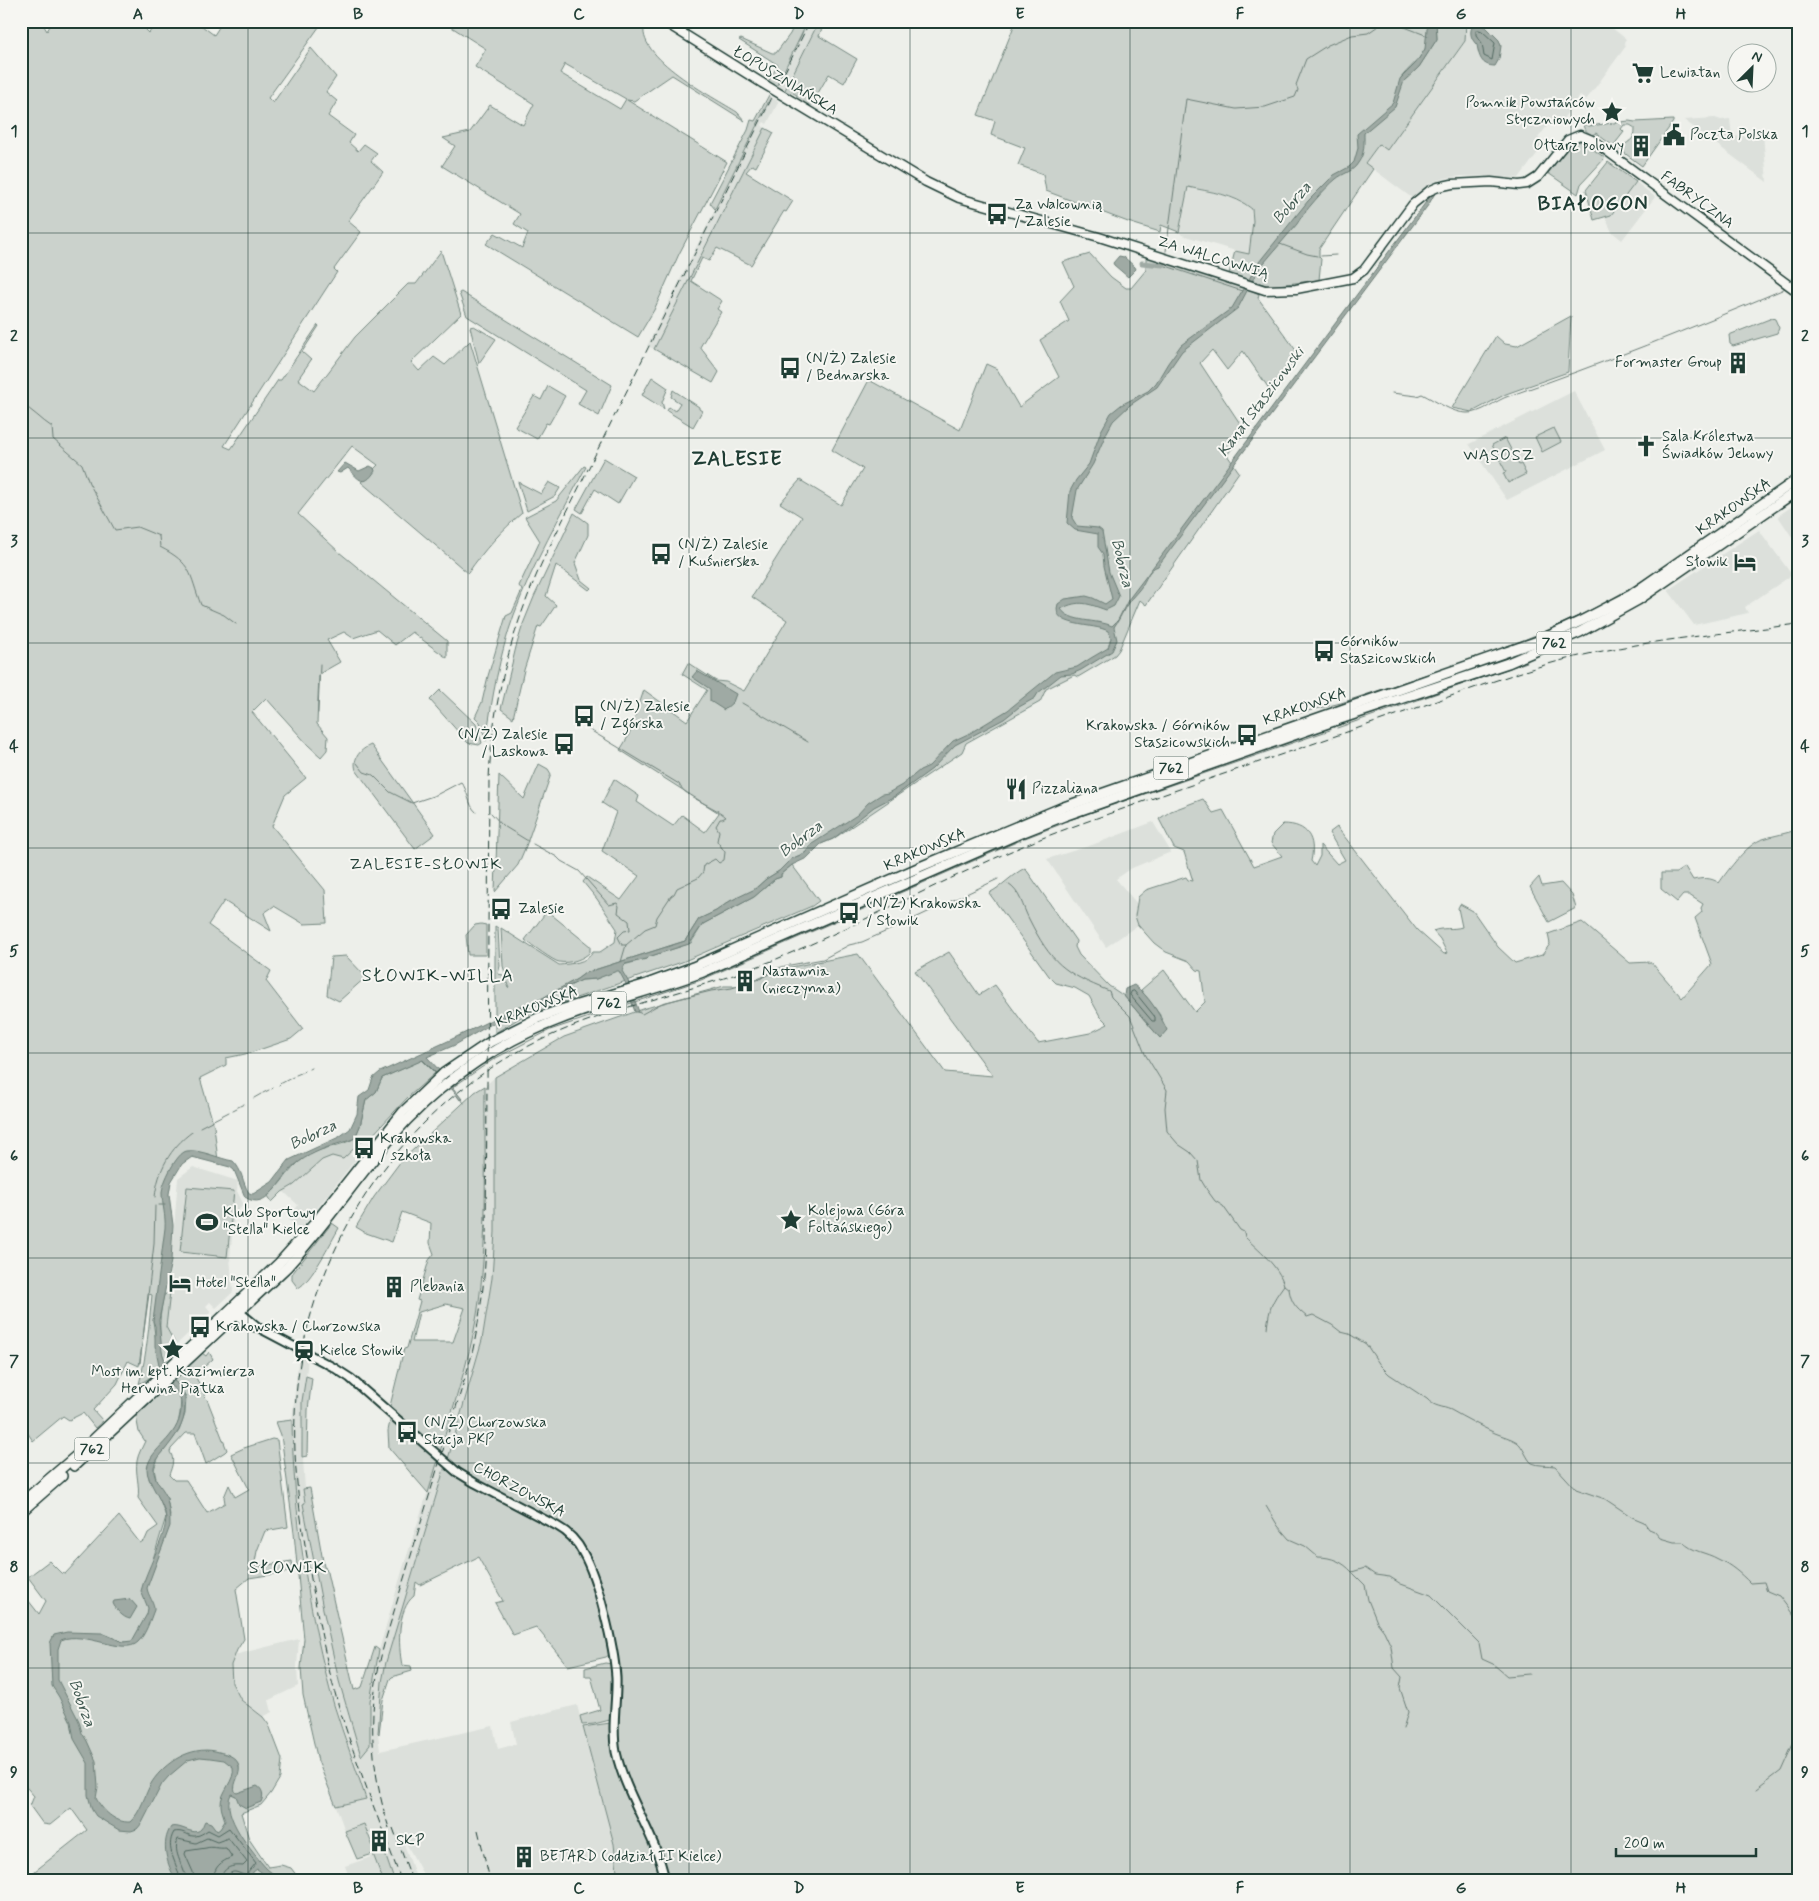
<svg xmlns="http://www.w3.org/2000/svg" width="1819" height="1901" font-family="Mynerve,sans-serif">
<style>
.built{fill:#dce0db}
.green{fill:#cbd2cc;stroke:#758880;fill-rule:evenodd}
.water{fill:#9faaa4;stroke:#6c7e77}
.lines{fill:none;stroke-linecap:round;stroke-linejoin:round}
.shore{stroke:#526961;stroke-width:1}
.stream{stroke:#6c7e77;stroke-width:1}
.canal{stroke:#9faaa4;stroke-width:5}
.tertiary-casing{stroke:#1f3d34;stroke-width:11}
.secondary-casing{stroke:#1f3d34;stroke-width:11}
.primary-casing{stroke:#1f3d34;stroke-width:12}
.tertiary{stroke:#f6f6f2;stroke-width:7}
.secondary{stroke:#f6f6f2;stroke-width:8}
.primary{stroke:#f6f6f2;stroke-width:9}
.rail{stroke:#1f3d34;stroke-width:1;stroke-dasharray:8 4;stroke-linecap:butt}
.secondary-bridge-casing{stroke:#1f3d34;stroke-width:11;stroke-linecap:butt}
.secondary-bridge{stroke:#f6f6f2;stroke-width:8}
.grid{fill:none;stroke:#1f3d34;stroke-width:1;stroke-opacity:0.55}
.labels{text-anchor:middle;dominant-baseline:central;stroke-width:4;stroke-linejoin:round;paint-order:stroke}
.shield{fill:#f6f6f2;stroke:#60746d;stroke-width:1}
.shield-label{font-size:14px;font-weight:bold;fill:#1f3d34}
.poi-label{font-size:15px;fill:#1f3d34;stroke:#f6f6f2;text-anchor:start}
.street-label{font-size:15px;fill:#1f3d34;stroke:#f6f6f2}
.water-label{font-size:16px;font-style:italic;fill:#3f5850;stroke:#f6f6f2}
.neighbourhood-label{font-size:16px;letter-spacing:1px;fill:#1f3d34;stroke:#f6f6f2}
.quarter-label{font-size:18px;letter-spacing:1px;fill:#1f3d34;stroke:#f6f6f2}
.district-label{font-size:20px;font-weight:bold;letter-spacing:1px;fill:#1f3d34;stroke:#f6f6f2}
.neatline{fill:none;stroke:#1f3d34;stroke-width:2}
.grid-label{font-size:16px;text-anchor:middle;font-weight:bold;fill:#1f3d34}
</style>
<rect width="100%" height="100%" fill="#edefea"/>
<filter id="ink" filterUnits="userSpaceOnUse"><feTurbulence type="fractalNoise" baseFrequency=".02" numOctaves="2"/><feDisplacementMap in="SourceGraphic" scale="10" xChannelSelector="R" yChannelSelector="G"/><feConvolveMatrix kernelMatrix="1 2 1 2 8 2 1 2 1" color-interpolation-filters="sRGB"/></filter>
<g filter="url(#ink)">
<g class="built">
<polygon points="808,21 819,21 784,92 776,87"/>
<polygon points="1466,21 1608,21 1606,23 1626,39 1624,42 1626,46 1586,100 1580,96 1562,120 1557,117 1554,117 1538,138 1545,143 1519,178 1463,176 1446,178 1428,184 1412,198 1365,163 1379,143 1387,149 1465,41"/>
<polygon points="771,97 778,101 778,103 767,124 764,122 762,125 765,128 654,349 647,346"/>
<polygon points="1715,118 1721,120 1730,119 1732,137 1763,134 1767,182 1684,120"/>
<polygon points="1636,182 1655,197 1622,240 1612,232 1605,217 1611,215"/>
<polygon points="1187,187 1221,194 1241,201 1252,209 1253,221 1249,255 1182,235 1179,232"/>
<polygon points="1574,391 1605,450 1507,500 1469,444"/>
<polygon points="1798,502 1798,546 1778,516"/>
<polygon points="1759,530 1792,575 1745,607 1748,613 1694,625 1668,590"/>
<polygon points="1153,822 1171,852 1132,868 1116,879 1138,905 1135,916 1138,925 1106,947 1047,859 1092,845"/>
<polygon points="495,1077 495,1232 492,1278 482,1340 448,1459 440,1452 471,1343 480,1293 483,1258 485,1086"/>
<polygon points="340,1146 356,1159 300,1230 289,1220 298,1205 283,1191 316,1156"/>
<polygon points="193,1167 238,1181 237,1191 243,1203 234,1218 230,1257 233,1292 216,1308 210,1302 206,1306 211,1312 176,1345 166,1327 178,1178"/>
<polygon points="299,1352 308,1357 301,1429 305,1489 303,1489 305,1504 303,1505 323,1609 339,1681 361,1756 366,1748 370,1718 370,1701 379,1650 403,1568 438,1460 445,1466 386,1662 379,1712 378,1733 380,1751 493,1726 498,1749 516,1744 511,1722 577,1705 614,1844 618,1880 426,1880 399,1830 417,1880 394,1880 383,1848 376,1848 373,1836 380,1833 379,1831 368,1835 364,1824 345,1831 336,1806 366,1799 335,1707 323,1664 312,1610 295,1489 292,1453 292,1420"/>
<polygon points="299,1639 297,1667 298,1686 269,1700 272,1712 263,1717 241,1700 232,1683 231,1664 234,1655"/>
<polygon points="374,1856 383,1880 350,1880 345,1866"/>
</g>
<g class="green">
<path d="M21,21H41L47,31L53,21H152L146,30L149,33L157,21H199L198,23L214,35L223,21H315L319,27L268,98L273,103L311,48L336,77L326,92L337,101L328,116L354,135L349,143L358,151L364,144L377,153L371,161L383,172L348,221L361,232L334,269L337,272L224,446L231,449L278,380H281L318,325L319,326L302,352L311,360L298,379L314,391L355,337L408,284H416L441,251L461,314L411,362L419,371L434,357L445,365L470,341L522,513C502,530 483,551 468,573L361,482L378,465L352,446L298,514L339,552L447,641V658L412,632L395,645L377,630L353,638L344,632L327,640L340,662L319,674L317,724L328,737L327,750L321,757L308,745L266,698L252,712L306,778L285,795L272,826L325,890L327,923L304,924L274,906L264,913L271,931L224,901L208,925L271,971L266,981L303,1029L291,1039L250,1053L226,1058V1065L200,1078L214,1126L218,1161L189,1155L178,1163L167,1185L169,1211L164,1263L153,1321L160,1369L153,1376L139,1384C147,1355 149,1324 152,1295L149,1294L139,1366L128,1361L117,1384L93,1410L103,1421L95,1428L83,1413L69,1420L63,1416L33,1441L21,1423Z"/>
<path d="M442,21H622L625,23L626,21H643L645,24C633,56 715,98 737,112L745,121L672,75L634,101L627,100L727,162L679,254L654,310L638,337L486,244L495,233L522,248L528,233L514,224L520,214L442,166L455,146L443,138L470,132L490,105L523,125L534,104L475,67L486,49ZM565,64L626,99L620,109L560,73Z"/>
<polygon points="796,21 808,21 776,87 768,82 778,65 739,40 741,39 772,53 776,53 790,34"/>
<polygon points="819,21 825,21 819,36 857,59 844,83 829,74 810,107 796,99 797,95 791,92 789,95 784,92"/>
<path d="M1016,21H1430C1427,30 1429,41 1425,49C1419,61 1408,68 1400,79L1404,81L1419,67L1437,39L1436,21H1466L1465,41L1387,150L1379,144L1365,163L1373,169L1319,249V257L1321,259L1319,280L1270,286L1229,274L1235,251L1249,254L1253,221L1252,209C1234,194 1210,192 1188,187L1179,232L1161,225L1160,232L1128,222L1046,191L1043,174L1018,165L1025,148L991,135L995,121L978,115Z"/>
<polygon points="769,95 771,97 715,209 710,203 748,130 751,120 755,121"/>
<path d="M1673,120V122L1642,166L1619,149C1626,142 1636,141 1635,128L1630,125H1624L1621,129L1624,132L1613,146L1596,133L1592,135C1588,132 1582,130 1584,124L1589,126L1629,121L1635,122Z"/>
<polygon points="765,128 774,133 756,167 752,165 746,172 793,201 786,212 784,211 751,265 717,248 709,261 702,258 691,281 722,301 717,309 721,312 700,347 719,372 713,383 654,349"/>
<polygon points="1577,141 1584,143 1605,158 1581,184 1578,194 1548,173 1569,146"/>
<polygon points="1608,162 1636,182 1611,215 1594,220 1586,190"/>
<path d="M1090,254L1111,277L1126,288H1131L1146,270V256L1243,286L1259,294L1258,298L1300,356L1272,393L1243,351L1227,370L1212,350L1200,363L1245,431L1227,455L1239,472L1146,605L1140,600L1119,650L1115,655L1078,677L1074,675L1046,689L1040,702L966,743L962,752L833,839L821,844L812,852L809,849L805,853L791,859L779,871L766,879L751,892L730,901L716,911L699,919L685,941L585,973L577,979L539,1000L516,1007L495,1017V926L498,928L500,966L498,974L503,975L508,988L509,986L503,966L501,928L559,965C570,964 587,963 593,952H600L615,942L617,929L597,899L583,882L587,877L621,900L639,876L602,851L616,812L602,803L614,779L639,796L637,802L673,826L682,815L705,832L719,813L620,750L628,737L644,690L687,721L707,690L682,674L688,663L716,681L726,682L744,691L787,620L752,597L802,517L780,503L800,480L841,505L863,469L832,450L869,380L960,430L986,364L997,369L1019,407L1059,377L1040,340L1069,321L1060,301L1074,286L1063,262Z"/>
<polygon points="461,292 612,385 599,416 578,404 586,390 467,316 459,293"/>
<polygon points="1571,316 1568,372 1506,394 1472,412 1452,408 1496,336 1505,344 1517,346"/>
<polygon points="1772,318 1775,319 1779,328 1777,333 1733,346 1730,344 1729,335"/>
<polygon points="474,326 496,339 479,363 470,327"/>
<polygon points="652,377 668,388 662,402 664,409 642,395"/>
<polygon points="548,386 565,396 549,424 546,423 537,439 515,427 534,396 541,400"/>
<polygon points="673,390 699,407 699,409 702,411 693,427 667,411 669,407 675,411 680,403 671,397"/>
<polygon points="1554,428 1561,442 1542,452 1535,437"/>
<polygon points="1505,438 1519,465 1521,464 1526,474 1508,483 1503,473 1506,472 1492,445"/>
<polygon points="604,458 634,476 618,504 595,489 582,513 576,509"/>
<path d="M584,466L586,467C561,515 533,563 514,615C499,656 492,698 486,741L480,722L475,717L482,702L488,676L506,616L512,613L522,590L519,586L540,541L525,517L556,501Z"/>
<polygon points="518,482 541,494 549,482 560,488 555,496 527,511"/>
<polygon points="574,513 588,523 588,535 575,563 581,580 591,588 589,590 556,565 546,596 556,605 541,627 538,626 524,670 513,718 501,709 516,647 523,624 534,597"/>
<polygon points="440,690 476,724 482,743 479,745 468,743 430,700"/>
<path d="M371,745L435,834L415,849L356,770C352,758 361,749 371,745Z"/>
<polygon points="539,764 548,769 551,774 526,846 518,865 495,892 499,775 524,799"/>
<path d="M1203,799L1213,813L1223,810L1254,866L1282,856L1271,843L1273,834L1283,824C1308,824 1316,839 1311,861L1315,866L1320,856V845L1337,864L1345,860L1329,833L1337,827L1417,930L1444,954L1447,953L1440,939L1433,931C1442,927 1453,930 1462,927L1458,908L1460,904L1473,911L1498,947L1515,963L1542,955L1550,944L1548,934L1582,922L1630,963L1651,962L1682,998L1712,964L1695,918L1702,912L1701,908L1703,904L1689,895H1683L1677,902L1661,889V873H1676L1685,867L1693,880C1702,878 1711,877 1719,883C1728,870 1748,843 1763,839C1775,835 1786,834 1798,829V1880H685L684,1878L682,1880H668L625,1774L619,1752L615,1728L619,1671L617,1655L600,1585L586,1549L570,1529L482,1484L456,1467L448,1459L482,1340L492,1278L495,1232V1077L564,1037L646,1008L724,986H741L781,969L858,954L945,1072L993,1076L915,971L949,952L979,995L995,985L1038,1043L1090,1033L1108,1024L1100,1016L1089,996L1075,988L1056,983L1049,976L989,893C1003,886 1011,875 1025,868L1076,941L1075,947L1079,955L1109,986L1124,996L1160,1038V1015L1141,990L1164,970L1195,1012L1205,1002L1201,971L1197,970L1189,961L1166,952L1154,943L1138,925L1135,916L1138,897L1146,890L1186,877L1188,880L1193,881L1184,852L1174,848L1159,819L1171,811Z"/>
<polygon points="792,865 819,901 812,906 682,962 523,1016 495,1033 495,1022 523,1009 542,1002 565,988 582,980 596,979 613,971 616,967 646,959 648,957 691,943 703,924 754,897 775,879 781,877 781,874"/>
<polygon points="1539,877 1542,886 1561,883 1572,895 1576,908 1549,922 1530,887"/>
<path d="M547,911L590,946V952C584,959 569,964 559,962C553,961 532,945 525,940Z"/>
<polygon points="481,924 486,925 486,955 468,955 466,935 475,925"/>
<polygon points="346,956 366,977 339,1001 327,995 331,957"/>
<path d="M422,1060L435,1073L407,1098L370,1138L364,1139L343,1159L332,1156L322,1160L294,1185L282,1192L272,1202L268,1196C283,1183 291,1165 310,1154C324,1147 342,1146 355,1138L360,1126L366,1100L376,1092L382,1078Z"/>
<path d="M485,1086C484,1162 489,1240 477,1315C469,1361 453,1407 440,1452L390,1406L404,1349L407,1348L420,1301L417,1300L429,1260L434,1254L430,1243L431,1223L402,1212L392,1242L366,1233L356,1227L374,1197L401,1161L475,1092ZM446,1304L465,1308L453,1342H412L419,1312Z"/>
<polygon points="187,1187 234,1191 227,1257 180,1252"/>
<path d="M332,1223L339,1228C331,1242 311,1282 298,1288L292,1280V1274Z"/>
<path d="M170,1292L166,1327L176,1345L172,1350L177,1352L166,1364C157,1346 159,1314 164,1295Z"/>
<path d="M209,1352L213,1359L203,1368L196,1378L205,1394L204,1396L207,1399L227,1450L225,1452L206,1464L195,1433H186L171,1449L170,1452C175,1460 172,1466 169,1475L174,1480H186L207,1513L225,1503L224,1497L229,1485L235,1497L249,1489L231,1454L244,1448L272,1439L277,1440L288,1527L265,1531L257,1551L254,1567L292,1561L293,1571L249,1578L236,1589L244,1639L237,1650L231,1665L232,1683L241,1700L263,1717L269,1725L282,1759L280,1778L271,1793L261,1805L241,1813L249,1839L268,1867L281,1865L291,1868L297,1876L294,1880H32L30,1875L87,1830L71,1808L50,1825L43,1824L30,1806L34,1796L21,1781V1752L27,1748L21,1741V1591L39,1614L46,1601L28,1577L49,1561L61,1573L65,1574L119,1516L140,1543L145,1540L148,1533L158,1526L138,1498C140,1485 135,1473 137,1461C138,1454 142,1448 145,1441L139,1432L136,1416L169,1384L178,1391L181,1398L180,1413L178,1424L172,1435L154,1455L149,1479L158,1494L166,1517L153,1559L158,1556L162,1547L170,1515L167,1498L157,1483L154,1469L159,1456L179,1431L185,1414L186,1397L179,1385L173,1380L202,1353L206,1356Z"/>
<polygon points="306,1376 312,1378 308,1410 307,1456 302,1457 302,1401"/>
<polygon points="391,1416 438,1460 428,1493 389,1448 388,1431"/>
<path d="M292,1420C293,1513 309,1616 334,1705C344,1737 356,1768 366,1799L336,1806L318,1761L303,1695L301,1668L304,1639L294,1533L281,1435L276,1422Z"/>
<path d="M445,1466C468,1486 497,1498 525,1512C542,1521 563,1529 575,1545C586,1559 592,1582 597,1599C601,1616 609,1636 609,1655L606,1657L568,1666L536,1627L513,1635L495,1603L503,1601L478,1557L420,1585L416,1582L414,1596C397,1609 398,1645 402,1665L411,1666L412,1671L392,1677L390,1679L383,1700L379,1734L378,1733L382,1682L386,1662Z"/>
<polygon points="310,1488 324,1567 326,1568 354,1690 362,1687 375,1647 379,1650 370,1701 370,1745 361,1756 339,1681 323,1609 303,1504 305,1503 303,1489"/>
<polygon points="605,1663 612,1664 613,1683 610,1720 594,1724 582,1725 580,1716 600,1710 591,1676 585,1676 585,1668"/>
<polygon points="610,1723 615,1752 660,1865 663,1880 618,1880 614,1844 583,1727"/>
<polygon points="364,1824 374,1849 383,1848 394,1880 383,1880 373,1854 357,1859 345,1831"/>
</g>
<g class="water">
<path d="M1430,21H1436L1437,39L1419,67L1404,81L1395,107L1364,133C1364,143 1365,154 1358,163C1353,172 1343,173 1336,179C1325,188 1303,213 1297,224L1258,270L1238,308L1182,351L1157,387L1130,405L1113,421L1106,434L1093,464L1077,490L1072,518L1077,526L1098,528L1102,531L1109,572L1119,596L1114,606L1106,610C1089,604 1079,599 1061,609C1070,623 1097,619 1112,626L1118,620L1128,600L1147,575L1432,194L1435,193L1429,204L1158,566C1149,569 1147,577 1143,584C1140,590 1132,597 1128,603C1123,610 1120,619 1114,627L1117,640L1112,651L1081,670L1072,674L1061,675L1038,693L1035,698L1019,707L1004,719L955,745L932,769L895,796L874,807L833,839L821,844L807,858L792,865L781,874V877L775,879L754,897L703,924L689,944L648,957L646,959L625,964L622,971L628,981L639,1012H635L626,984L619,971H617L596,979L582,980L565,988L542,1002L517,1011L495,1022L455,1045L427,1057L454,1086L453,1088L462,1099L460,1100L452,1089H449L438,1075L423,1060L382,1078L376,1092L366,1100L360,1126L355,1138C350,1141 343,1142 337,1144C322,1149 307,1155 295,1165C281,1176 267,1213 245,1197L234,1170L230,1167L192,1157L182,1164L171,1182L169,1194L173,1225L171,1261L159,1320L162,1352L166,1364L160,1369L155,1346V1326L153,1321L165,1228C166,1216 162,1204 162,1193C162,1183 177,1152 187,1151C200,1149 220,1159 233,1161C243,1171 242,1182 249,1193L253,1194L272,1182L289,1160L339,1137L350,1129L357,1114L359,1097L369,1090L373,1078L380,1072L448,1041L516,1008L539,1000L577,979L585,973L685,941L699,919L716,911L730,901L755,889L766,879L779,871L791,859L805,853L812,844L857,815L868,803L882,794L888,793L902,785L920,770L929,766L953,741L970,733L1008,710L1055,672L1077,667L1091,658L1108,648L1111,638L1108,631C1095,623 1050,628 1058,604L1065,599L1086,596L1093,598L1105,604L1112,599L1104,566L1103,554L1098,547V534L1075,530L1067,523L1070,491L1076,480L1089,464L1101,431L1111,413L1121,405L1148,391L1156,383L1168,363L1181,345L1232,308L1259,262L1308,201L1334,175L1349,167L1354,162L1358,148L1357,134L1393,103L1400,79L1416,63L1425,49L1427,29Z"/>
<path d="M1477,25L1485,26L1499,40L1501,46L1499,59L1495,66C1481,66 1479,56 1477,45C1472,40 1469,34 1472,27Z"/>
<polygon points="1119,256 1124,257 1135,267 1136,269 1128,277 1114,265 1113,263"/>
<path d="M345,463L359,471L370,466L374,468L375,471C364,488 359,480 348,468L340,473L337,472Z"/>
<polygon points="697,671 736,694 733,702 724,710 710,701 710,689 692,677"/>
<path d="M1134,985C1149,996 1159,1013 1167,1030L1160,1038L1124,996L1125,989Z"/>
<path d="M173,1380C183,1388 186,1394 185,1406C185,1425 175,1437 164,1451C160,1456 155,1461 154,1467C152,1481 165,1488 167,1499C169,1508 170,1516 170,1526L147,1588C148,1596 155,1603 154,1610C150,1620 146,1634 138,1642C124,1656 84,1630 61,1640L58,1649V1680L79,1721L82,1733L87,1741L96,1761L98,1787L96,1798C102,1810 115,1823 130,1822C142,1811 144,1795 152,1782C165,1762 191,1746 215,1751C223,1753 234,1755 238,1763C243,1774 232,1782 235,1792L237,1793L257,1786C263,1789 264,1796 261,1802L246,1808L239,1804L236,1796L231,1794C220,1815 253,1853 266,1868C271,1873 277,1876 282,1880H272L257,1869L253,1872L251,1880H243L236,1877L226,1880H176C167,1865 160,1843 171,1827C181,1824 194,1837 201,1829C203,1827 203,1824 205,1821L211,1823L217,1831L220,1829L225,1821C224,1816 221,1810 221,1805C220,1792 236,1780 233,1767L224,1760L210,1758L200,1757L188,1760L169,1776L162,1784L142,1823L137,1829L131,1831L119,1830L109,1824L96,1816L92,1810L88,1795V1763L74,1739L71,1722L59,1697L52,1686L50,1643L54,1635L67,1632L102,1633L123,1642L132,1641L147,1614L148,1608L141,1591C146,1570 165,1539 166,1519C166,1504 146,1481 147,1469C150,1447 178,1440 181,1410C182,1397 178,1392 169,1384Z"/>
<path d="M130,1599L137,1607L130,1619C123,1618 115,1609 113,1603L114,1601Z"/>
</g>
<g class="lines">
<g class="shore">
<polygon points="1479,30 1482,31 1495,43 1492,60 1484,56 1482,43 1476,35 1476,31"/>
<polygon points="1134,991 1155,1017 1155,1021 1152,1021 1130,995 1131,992"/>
<path d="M180,1880C178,1863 164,1849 174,1832C189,1829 189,1844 208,1830L218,1835L229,1828L256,1863L246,1875C239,1875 235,1868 228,1875L227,1880"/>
<path d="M186,1880C185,1866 172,1854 178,1839L196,1843L207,1838L217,1842L228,1838L247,1862L243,1866C232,1865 222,1867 221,1880"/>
<path d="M194,1880L193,1872L185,1854L186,1851C193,1850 199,1849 206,1848C212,1846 219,1849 226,1848L232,1857C221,1862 214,1866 213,1880"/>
</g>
<g class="stream">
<polyline points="1280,244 1307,254 1317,256"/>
<polyline points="1166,251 1186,99 1236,109 1265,107 1295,97 1298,90 1296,85 1306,59 1328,45 1352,35 1368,33 1381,24 1397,24 1428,36"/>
<polyline points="1321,256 1336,255"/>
<polyline points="1164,262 1163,265 1242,291"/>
<polyline points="1789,283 1798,272"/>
<path d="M1392,393L1417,396L1422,394C1436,401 1452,413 1467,413C1481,414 1496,400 1509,396C1601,364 1692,328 1782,290L1785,288"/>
<path d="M21,404C33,410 41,420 52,427L53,439L82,464L89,483L115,530L137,527L159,536L160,547C193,564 189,573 201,605L224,615L236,624"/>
<polyline points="1707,537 1723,525"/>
<polyline points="1667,565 1693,546"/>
<path d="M1505,647C1560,627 1612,602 1660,569"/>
<polyline points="1461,663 1495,651"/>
<polyline points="742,703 808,742"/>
<polyline points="318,713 320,664"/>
<polyline points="1299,713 1341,703 1452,666"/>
<polyline points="574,721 575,721"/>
<path d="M580,724L679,784C685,798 715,806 726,817L722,819H720L716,826L719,831L717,841L725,852L724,860L719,863L715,859L704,865L703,872L698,878L677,888L674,894L671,896L657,917L655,925L645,929L626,945"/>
<polyline points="1337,728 1527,662"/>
<polyline points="1240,738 1251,733 1258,726"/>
<path d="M357,763L364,772L373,775L390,792L412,803L436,795L461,782C469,791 467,804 476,812"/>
<polyline points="491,813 502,825 528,841"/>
<polyline points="1072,819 1330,730"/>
<polyline points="1025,838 1061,824"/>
<polyline points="533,844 557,857 561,861 579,871 609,905 617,903 619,906 618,913 629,921 630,930 624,931 618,937 622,945 626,945 621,962"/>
<path d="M1008,884C1021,892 1022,906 1029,919C1051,963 1064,973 1109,991L1111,997L1130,1016L1145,1054L1167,1090L1165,1108L1167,1131L1178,1144L1190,1152L1198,1161L1201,1180L1207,1190L1215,1201L1223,1206L1240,1230L1244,1232L1245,1237C1258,1250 1279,1266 1284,1285C1271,1303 1270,1306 1267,1328"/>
<polyline points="638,1012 642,1014 662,1003 711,991 732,988 760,979 775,969 785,966 823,959 849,945 862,942 894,928 998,879"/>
<polyline points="309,1069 311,1068"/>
<polyline points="303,1072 304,1071"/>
<polyline points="296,1075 301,1073"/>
<polyline points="282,1083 293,1077"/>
<polyline points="279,1085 281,1083"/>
<polyline points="453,1087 494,1059 550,1030 701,980 1021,840"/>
<polyline points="272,1089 273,1088"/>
<polyline points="263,1093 269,1090"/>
<polyline points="254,1098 261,1094"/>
<polyline points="461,1099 464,1103"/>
<polyline points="238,1107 244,1104"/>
<polyline points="233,1110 237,1108"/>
<polyline points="200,1127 229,1112"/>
<path d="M155,1197C158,1170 170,1148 192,1132"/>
<polyline points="159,1205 165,1205"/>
<path d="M1284,1285L1289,1289C1291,1303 1296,1308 1307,1317L1313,1315L1332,1325L1341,1332L1349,1334L1366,1344L1380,1365L1389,1374L1427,1399C1434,1407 1442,1406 1451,1410C1465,1418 1480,1426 1495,1433C1502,1436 1511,1438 1517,1442C1523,1446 1527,1460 1532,1463C1538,1466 1549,1465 1555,1466L1576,1489L1605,1499L1632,1517L1644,1522L1649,1529L1654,1531L1660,1538L1674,1542H1683C1692,1552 1706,1552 1718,1559C1731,1565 1740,1573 1750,1583L1764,1582L1767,1591L1779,1596L1798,1621"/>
<polyline points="140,1364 154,1244 155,1206"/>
<path d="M1266,1506L1278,1526L1289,1539L1305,1546L1318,1557C1332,1557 1343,1562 1352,1572L1365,1568L1375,1575L1390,1577L1401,1584L1431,1595L1479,1643L1482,1659L1493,1664L1507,1676L1529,1674"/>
<polyline points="1353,1573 1365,1585 1368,1600 1377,1622 1384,1631 1391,1646 1394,1668 1402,1677 1400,1688 1408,1712 1403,1729"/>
<polyline points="1756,1790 1781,1771 1798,1733"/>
</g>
<polyline class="canal" points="1142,263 1163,265"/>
<g class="tertiary-casing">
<g id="tertiary">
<path d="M236,1309L259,1328L333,1367L350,1378L457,1472L475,1483L557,1526C568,1532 577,1541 583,1553C598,1579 614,1646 616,1677C617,1702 611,1727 616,1752C626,1797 656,1835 665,1880"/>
<polyline points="234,1311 243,1321 254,1327"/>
</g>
</g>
<g class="secondary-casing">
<g id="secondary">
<polyline points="663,21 762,83"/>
<polyline points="792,101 926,182 959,198 1099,237 1265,290 1296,289 1353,278 1364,270 1413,204 1429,191 1438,187 1452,184 1491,182 1519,185 1527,184 1538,177 1568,140 1580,135 1592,140 1798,292"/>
</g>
</g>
<g class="primary-casing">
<g id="primary">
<path d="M74,1466L287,1267C330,1220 364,1166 407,1120C449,1076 502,1041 558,1020C605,1001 655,990 703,972L1021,833L1064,816L1331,722L1508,663L1580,632L1638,600L1798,490"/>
<polyline points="21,1503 77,1455 279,1263 314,1224 403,1112 444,1073 490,1042 538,1018 557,1011 647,984 693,967 922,866 1061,808 1538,641 1581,621 1631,595 1798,479"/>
<polyline points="21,1512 62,1476"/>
</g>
</g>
<use href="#tertiary" class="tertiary"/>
<use href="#secondary" class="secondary"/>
<use href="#primary" class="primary"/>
<g class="rail">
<path d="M389,1828C369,1765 367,1704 385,1641L471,1358C480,1319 485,1281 486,1241L489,780C492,702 511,631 543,560L810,21"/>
<polyline points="393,1828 412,1880"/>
<polyline points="478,1830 490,1880"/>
<path d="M401,1880C380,1822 357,1766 339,1707C326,1663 318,1618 310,1573C289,1460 284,1367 331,1259C365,1181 421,1115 491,1068C580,1009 683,998 779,958C867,921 951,875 1040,839C1075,825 1112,813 1148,800C1205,780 1263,761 1321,741C1364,726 1408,711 1451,696C1491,682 1530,668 1571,658C1645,640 1722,634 1798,624"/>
</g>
<g class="secondary-bridge-casing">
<polyline id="secondary-bridge" points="762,83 792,101"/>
</g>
<use href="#secondary-bridge" class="secondary-bridge"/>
</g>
</g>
<path class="grid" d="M248,21V1880M468,21V1880M689,21V1880M910,21V1880M1130,21V1880M1350,21V1880M1571,21V1880M21,233H1798M21,438H1798M21,643H1798M21,848H1798M21,1053H1798M21,1258H1798M21,1463H1798M21,1668H1798"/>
<defs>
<g id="supermarket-bare" transform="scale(1.725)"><path d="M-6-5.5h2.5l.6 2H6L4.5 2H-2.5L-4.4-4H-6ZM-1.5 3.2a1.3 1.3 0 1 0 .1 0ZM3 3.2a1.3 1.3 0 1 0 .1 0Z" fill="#1f3d34" stroke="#f6f6f2" stroke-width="2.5" paint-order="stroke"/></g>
<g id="sight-bare" transform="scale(1.725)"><path d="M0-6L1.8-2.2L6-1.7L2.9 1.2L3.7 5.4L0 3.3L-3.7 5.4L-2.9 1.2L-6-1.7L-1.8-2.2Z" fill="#1f3d34" stroke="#f6f6f2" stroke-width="2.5" paint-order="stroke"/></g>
<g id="civic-bare" transform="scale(1.725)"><path d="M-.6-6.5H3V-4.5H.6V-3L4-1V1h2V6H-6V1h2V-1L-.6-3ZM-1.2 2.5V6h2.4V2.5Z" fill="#1f3d34" stroke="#f6f6f2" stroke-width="2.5" paint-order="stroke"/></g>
<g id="building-bare" transform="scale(1.725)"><path d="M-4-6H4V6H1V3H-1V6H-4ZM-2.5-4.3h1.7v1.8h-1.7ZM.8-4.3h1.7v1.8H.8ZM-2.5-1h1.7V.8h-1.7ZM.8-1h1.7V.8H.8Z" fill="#1f3d34" stroke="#f6f6f2" stroke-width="2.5" paint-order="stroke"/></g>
<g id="bus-bare" transform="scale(1.725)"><path d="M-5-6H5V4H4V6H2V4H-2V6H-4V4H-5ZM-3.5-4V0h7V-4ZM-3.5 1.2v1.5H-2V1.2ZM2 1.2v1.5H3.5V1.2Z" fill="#1f3d34" stroke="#f6f6f2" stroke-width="2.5" paint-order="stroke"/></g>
<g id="church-bare" transform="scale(1.725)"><path d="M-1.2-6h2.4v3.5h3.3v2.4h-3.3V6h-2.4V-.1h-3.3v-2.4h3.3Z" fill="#1f3d34" stroke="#f6f6f2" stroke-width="2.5" paint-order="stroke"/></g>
<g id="hotel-bare" transform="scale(1.725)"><path d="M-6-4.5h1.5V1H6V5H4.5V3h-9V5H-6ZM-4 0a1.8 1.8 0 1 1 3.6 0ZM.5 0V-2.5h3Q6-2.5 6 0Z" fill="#1f3d34" stroke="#f6f6f2" stroke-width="2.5" paint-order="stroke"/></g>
<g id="restaurant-bare" transform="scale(1.725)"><path d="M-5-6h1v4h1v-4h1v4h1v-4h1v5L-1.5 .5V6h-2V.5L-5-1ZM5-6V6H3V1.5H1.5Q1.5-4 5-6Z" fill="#1f3d34" stroke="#f6f6f2" stroke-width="2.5" paint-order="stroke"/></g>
<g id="stadium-bare" transform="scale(1.725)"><path d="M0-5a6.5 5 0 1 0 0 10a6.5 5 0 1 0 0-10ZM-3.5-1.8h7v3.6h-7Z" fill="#1f3d34" stroke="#f6f6f2" stroke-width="2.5" paint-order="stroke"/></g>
<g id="station-bare" transform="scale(1.725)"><path d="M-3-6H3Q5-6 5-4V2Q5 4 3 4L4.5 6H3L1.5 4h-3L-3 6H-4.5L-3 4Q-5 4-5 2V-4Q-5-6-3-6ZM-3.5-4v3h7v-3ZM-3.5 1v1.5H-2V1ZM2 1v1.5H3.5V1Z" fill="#1f3d34" stroke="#f6f6f2" stroke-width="2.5" paint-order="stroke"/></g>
</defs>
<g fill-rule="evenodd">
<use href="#supermarket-bare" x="1643" y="73"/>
<use href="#sight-bare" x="1612" y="112"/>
<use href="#civic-bare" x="1674" y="135"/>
<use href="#building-bare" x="1641" y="146"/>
<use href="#bus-bare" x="997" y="214"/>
<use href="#building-bare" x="1738" y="363"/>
<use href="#bus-bare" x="790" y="368"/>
<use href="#church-bare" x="1646" y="446"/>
<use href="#bus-bare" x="661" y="554"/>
<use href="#hotel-bare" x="1745" y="562"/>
<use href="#bus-bare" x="1324" y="651"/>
<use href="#bus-bare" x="584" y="716"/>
<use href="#bus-bare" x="1247" y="735"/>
<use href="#bus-bare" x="564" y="744"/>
<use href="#restaurant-bare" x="1016" y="789"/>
<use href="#bus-bare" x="501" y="909"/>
<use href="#bus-bare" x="849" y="913"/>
<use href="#building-bare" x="745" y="981"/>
<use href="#bus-bare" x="364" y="1148"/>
<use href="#sight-bare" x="791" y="1220"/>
<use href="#stadium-bare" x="207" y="1222"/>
<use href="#hotel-bare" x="180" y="1283"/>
<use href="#building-bare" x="394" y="1287"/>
<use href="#bus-bare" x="200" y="1327"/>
<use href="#sight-bare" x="173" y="1349"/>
<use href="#station-bare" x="304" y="1351"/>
<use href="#bus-bare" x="407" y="1432"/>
<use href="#building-bare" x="379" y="1841"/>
<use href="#building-bare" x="524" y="1857"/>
</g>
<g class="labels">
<g class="shield">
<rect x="1536.5" y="631.5" width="35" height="23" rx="4"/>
<rect x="1153.5" y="756.5" width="35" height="23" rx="4"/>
<rect x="591.5" y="991.5" width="35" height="23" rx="4"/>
<rect x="74.5" y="1437.5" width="35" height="23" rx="4"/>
</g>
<g class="shield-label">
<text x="1554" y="643">762</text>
<text x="1171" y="768">762</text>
<text x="609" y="1003">762</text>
<text x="92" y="1449">762</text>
</g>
<g class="poi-label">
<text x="1660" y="73">Lewiatan</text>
<text x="1595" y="103" text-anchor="end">Pomnik Powstańców<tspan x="1595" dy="17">Styczniowych</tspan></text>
<text x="1690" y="135">Poczta Polska</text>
<text x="1624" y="146" text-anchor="end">Ołtarz polowy</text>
<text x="1014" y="205">Za Walcownią<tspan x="1014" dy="17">/ Zalesie</tspan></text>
<text x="806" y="359">(N/Ż) Zalesie<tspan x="806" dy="17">/ Bednarska</tspan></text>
<text x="1722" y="363" text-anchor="end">Formaster Group</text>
<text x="1662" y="437">Sala Królestwa<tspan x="1662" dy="17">Świadków Jehowy</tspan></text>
<text x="678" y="545">(N/Ż) Zalesie<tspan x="678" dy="17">/ Kuśnierska</tspan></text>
<text x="1728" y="562" text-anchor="end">Słowik</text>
<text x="1340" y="642">Górników<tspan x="1340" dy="17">Staszicowskich</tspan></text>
<text x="600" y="707">(N/Ż) Zalesie<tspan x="600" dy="17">/ Zgórska</tspan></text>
<text x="1230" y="726" text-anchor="end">Krakowska / Górników<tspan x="1230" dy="17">Staszicowskich</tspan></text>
<text x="548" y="735" text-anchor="end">(N/Ż) Zalesie<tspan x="548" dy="17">/ Laskowa</tspan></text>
<text x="1032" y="789">Pizzaliana</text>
<text x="866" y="904">(N/Ż) Krakowska<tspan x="866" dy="17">/ Słowik</tspan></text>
<text x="518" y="909">Zalesie</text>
<text x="762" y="972">Nastawnia<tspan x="762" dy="17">(nieczynna)</tspan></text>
<text x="380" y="1139">Krakowska<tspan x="380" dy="17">/ szkoła</tspan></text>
<text x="808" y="1211">Kolejowa (Góra<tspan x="808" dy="17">Foltańskiego)</tspan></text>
<text x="223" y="1213">Klub Sportowy<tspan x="223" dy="17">"Stella" Kielce</tspan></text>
<text x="196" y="1283">Hotel "Stella"</text>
<text x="410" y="1287">Plebania</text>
<text x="216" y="1327">Krakowska / Chorzowska</text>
<text x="320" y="1351">Kielce Słowik</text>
<text x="173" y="1372" text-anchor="middle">Most im. kpt. Kazimierza<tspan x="173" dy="17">Herwina Piątka</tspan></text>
<text x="424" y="1423">(N/Ż) Chorzowska<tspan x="424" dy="17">Stacja PKP</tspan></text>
<text x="396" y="1841">SKP</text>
<text x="540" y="1857">BETARD (oddział II Kielce)</text>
</g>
<g class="street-label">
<text transform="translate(785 81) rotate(31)">ŁOPUSZNIAŃSKA</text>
<text transform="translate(1697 200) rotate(36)">FABRYCZNA</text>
<text transform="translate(1213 258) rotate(17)">ZA WALCOWNIĄ</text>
<text transform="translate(1734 507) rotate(-35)">KRAKOWSKA</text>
<text transform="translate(1305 707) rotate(-19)">KRAKOWSKA</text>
<text transform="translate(925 850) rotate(-23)">KRAKOWSKA</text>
<text transform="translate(537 1007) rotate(-22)">KRAKOWSKA</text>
<text transform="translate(519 1490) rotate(28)">CHORZOWSKA</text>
</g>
<g class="water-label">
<text transform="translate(1292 203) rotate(-49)">Bobrza</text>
<text transform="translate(1261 402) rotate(-53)">Kanał Staszicowski</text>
<text transform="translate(1122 563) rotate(76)">Bobrza</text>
<text transform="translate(801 839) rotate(-37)">Bobrza</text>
<text transform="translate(313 1135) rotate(-25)">Bobrza</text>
<text transform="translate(82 1703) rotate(70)">Bobrza</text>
</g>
<g class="neighbourhood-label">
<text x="1499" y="455">WĄSOSZ</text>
<text x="426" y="864">ZALESIE-SŁOWIK</text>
</g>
<g class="quarter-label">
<text x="438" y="976">SŁOWIK-WILLA</text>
<text x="288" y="1568">SŁOWIK</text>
</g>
<g class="district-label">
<text x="1593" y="204">BIAŁOGON</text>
<text x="737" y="459">ZALESIE</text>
</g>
</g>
<rect width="1819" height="1901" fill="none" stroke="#f6f6f2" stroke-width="55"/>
<g transform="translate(1752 68) rotate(24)"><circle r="24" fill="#f6f6f2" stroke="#a0aca6"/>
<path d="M0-4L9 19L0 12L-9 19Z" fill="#1f3d34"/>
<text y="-8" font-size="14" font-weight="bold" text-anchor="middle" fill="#1f3d34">N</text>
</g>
<path d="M1616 1848v8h140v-8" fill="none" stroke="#1f3d34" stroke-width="2.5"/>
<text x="1624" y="1848" font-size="15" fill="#1f3d34" stroke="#f6f6f2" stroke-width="4" paint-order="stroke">200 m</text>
<rect x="28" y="28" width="1764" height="1846" class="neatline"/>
<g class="grid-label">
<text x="138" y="19">A</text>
<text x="358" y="19">B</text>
<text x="579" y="19">C</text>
<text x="799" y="19">D</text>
<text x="1020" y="19">E</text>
<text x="1240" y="19">F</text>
<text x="1461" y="19">G</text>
<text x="1681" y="19">H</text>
<text x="14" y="136">1</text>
<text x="1805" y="136">1</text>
<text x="14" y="341">2</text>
<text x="1805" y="341">2</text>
<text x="14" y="546">3</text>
<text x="1805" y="546">3</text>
<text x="14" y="751">4</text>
<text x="1805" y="751">4</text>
<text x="14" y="956">5</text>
<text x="1805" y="956">5</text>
<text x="14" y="1161">6</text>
<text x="1805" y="1161">6</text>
<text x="14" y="1366">7</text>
<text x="1805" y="1366">7</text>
<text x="14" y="1572">8</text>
<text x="1805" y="1572">8</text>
<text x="14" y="1777">9</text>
<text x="1805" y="1777">9</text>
<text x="138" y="1893">A</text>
<text x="358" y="1893">B</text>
<text x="579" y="1893">C</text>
<text x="799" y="1893">D</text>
<text x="1020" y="1893">E</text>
<text x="1240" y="1893">F</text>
<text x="1461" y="1893">G</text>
<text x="1681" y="1893">H</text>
</g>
</svg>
